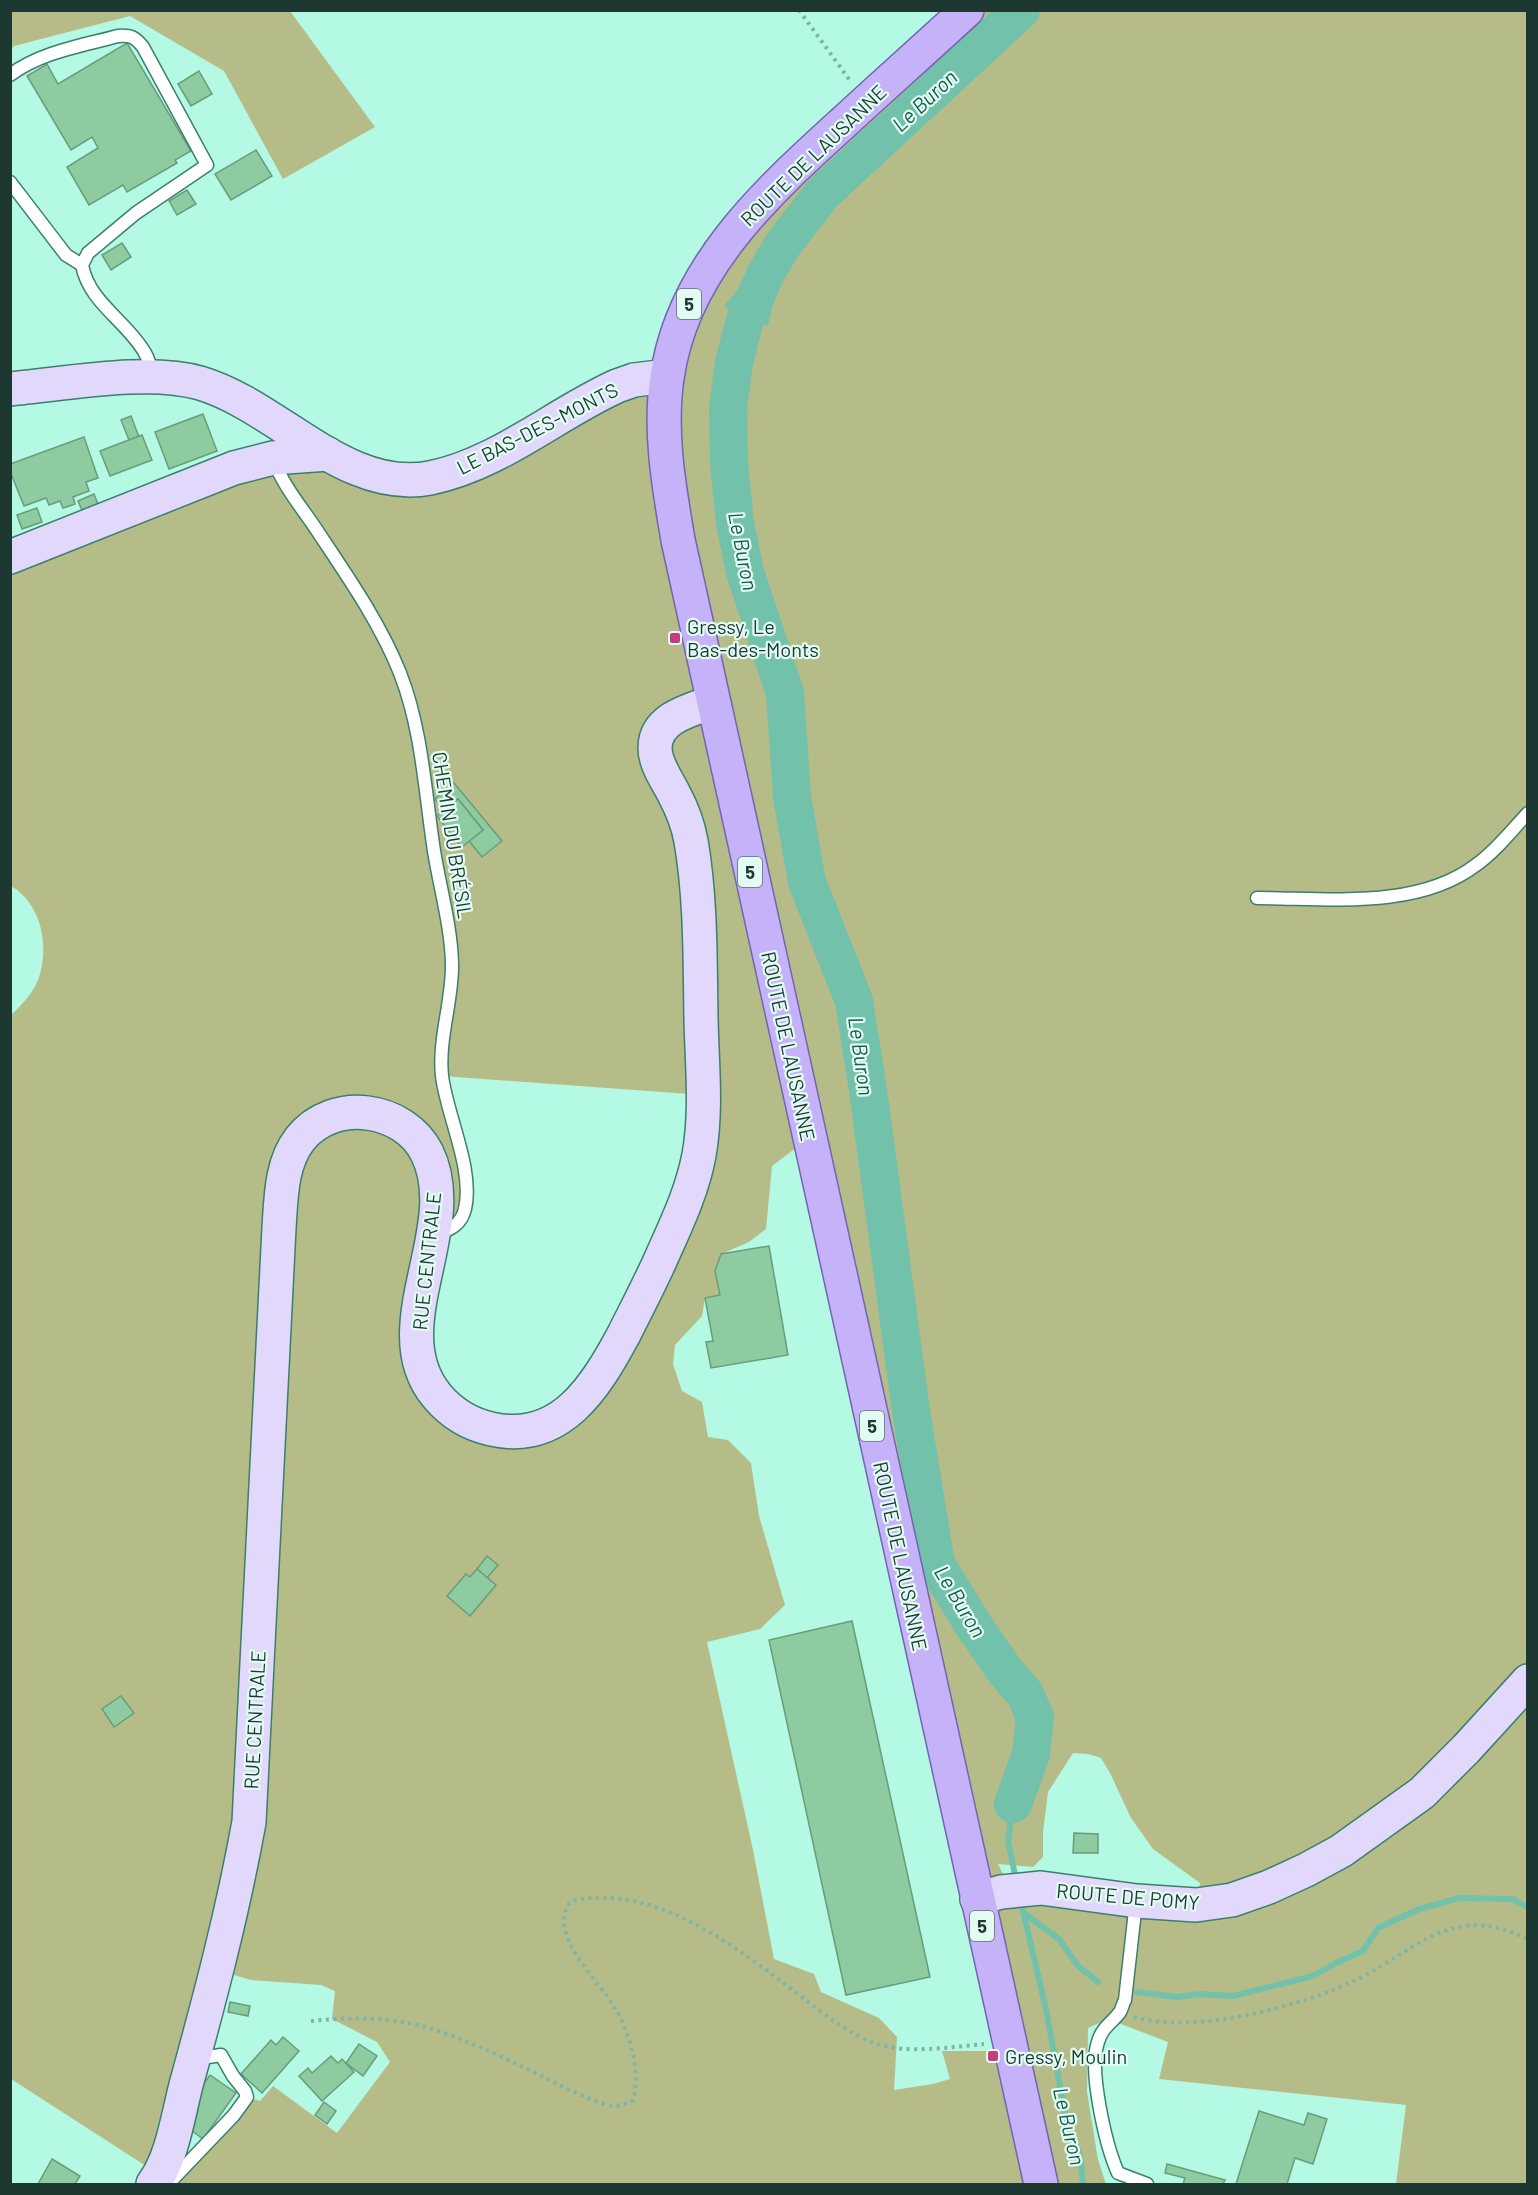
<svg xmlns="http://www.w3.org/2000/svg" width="1538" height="2195" font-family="Barlow,sans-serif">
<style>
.green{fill:#b6bc88;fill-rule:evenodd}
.water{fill:#71c1ab}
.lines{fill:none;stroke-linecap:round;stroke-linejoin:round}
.stream{stroke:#71c1ab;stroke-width:6}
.river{stroke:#71c1ab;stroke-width:38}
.building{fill:#8ecba1;stroke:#6a9c7a;stroke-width:1.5}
.lane-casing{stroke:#3b7f6d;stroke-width:15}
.secondary-casing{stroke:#3b7f6d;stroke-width:36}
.primary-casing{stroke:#7066af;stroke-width:36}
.path{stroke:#7fb5a5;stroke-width:4;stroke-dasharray:3 4.5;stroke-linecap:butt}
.lane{stroke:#fff;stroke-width:12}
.secondary{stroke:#e2d8fc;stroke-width:33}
.primary{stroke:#c5b2f8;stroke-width:33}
.poi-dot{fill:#c33d7f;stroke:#e2fcf4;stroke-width:2}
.labels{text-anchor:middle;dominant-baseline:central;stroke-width:4.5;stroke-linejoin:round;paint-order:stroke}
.shield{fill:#e2fcf4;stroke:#57736b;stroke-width:1.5}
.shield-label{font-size:18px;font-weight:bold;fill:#1c3830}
.street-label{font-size:20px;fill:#1c3830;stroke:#e2fcf4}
.poi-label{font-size:20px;fill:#1c3830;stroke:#e2fcf4;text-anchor:start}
.water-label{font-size:21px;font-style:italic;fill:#185a4a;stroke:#e2fcf4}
</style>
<rect width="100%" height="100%" fill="#b4f9e4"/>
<g class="green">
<polygon points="10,11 290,11 375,127 283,179 224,71 130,16 14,46 11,49"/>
<path d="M967,11H1527V2184H1396L1406,2105L1159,2079L1168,2042L1108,2019L1088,2028L1087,2092L1098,2160L1106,2184H176L171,2181L247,2097L260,2101L273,2086L337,2133L390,2062L377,2042L332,2019L335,1991L321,1985L251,1980L217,1970L160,2175L11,2079L10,1016C22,1005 36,990 40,974C49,942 40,903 11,886V557L260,461L410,480L650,377L696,288ZM443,1076L703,1095L634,1316L537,1428L435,1393L421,1300L433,1235L464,1212L458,1140ZM809,1138L1010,2051H942L950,2079L933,2084L894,2090L897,2037L879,2018L821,1992L814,1974L774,1959L753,1850L707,1642L760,1629L785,1605L759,1516L751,1463L728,1440L708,1437L702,1402L682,1391L673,1364L675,1345L702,1316L705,1298L720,1295L715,1271L721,1254L749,1242L766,1229L772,1166ZM1073,1753L1088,1754L1101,1758L1110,1773L1131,1818L1153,1849L1200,1883L1196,1905L1011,1891L998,1864L1033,1867L1043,1857V1832L1048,1792Z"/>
</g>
<polygon class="water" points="758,265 779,280 768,325 745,320 724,306"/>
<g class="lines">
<g class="stream">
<polyline points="1013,1804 1008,1841 1016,1880"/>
<polyline points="1020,1898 1046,2009 1066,2119 1080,2155 1083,2184"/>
<polyline points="1024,1913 1059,1939 1078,1966 1098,1982"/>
<polyline points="1137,1992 1177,1997 1200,1994 1233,1996 1313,1976 1336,1963 1363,1951 1378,1928 1419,1909 1460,1898 1513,1899 1528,1908"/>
</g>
<polyline class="river" points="1013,1804 1031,1754 1035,1717 1025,1694 1005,1671 972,1623 936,1564 911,1411 868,1090 854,1001 807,882 792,797 785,693 745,572 735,523 729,463 728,408 734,362 745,320 767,271 784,243 823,193 1021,10"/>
</g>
<g class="building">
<polygon points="127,43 191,151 175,160 177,163 127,192 123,185 89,205 67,167 98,148 92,137 71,150 27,76 47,64 58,84"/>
<polygon points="199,71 212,94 191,106 178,84"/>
<polygon points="256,150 272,176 231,200 215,174"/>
<polygon points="187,190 196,204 177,215 169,201"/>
<polygon points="122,243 131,257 111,270 102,255"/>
<polygon points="203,414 217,451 169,469 155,432"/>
<polygon points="131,416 139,437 129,440 121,420"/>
<polygon points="142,435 152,460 110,476 100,451"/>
<polygon points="84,437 98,478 86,482 89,491 73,497 75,504 63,508 60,501 49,505 46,498 24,506 10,471 10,464"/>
<polygon points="94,494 100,509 84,515 78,501"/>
<polygon points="37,508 42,522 22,529 17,515"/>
<polygon points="454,783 502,841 482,857 469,841 483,830 458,799 444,810 435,799"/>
<polygon points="458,799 483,830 462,847 437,816"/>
<polygon points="769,1246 788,1355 711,1368 706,1342 713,1341 705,1298 720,1295 715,1271 721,1254"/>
<polygon points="487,1556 498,1565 487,1578 477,1569"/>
<polygon points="477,1569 496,1585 470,1616 447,1596 466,1574 470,1577"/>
<polygon points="852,1621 930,1977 846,1995 769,1640"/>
<polygon points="121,1696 134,1713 114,1727 102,1709"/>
<polygon points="1074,1833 1098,1834 1098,1853 1073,1853"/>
<polygon points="230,2002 250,2006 248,2016 228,2012"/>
<polygon points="283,2037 299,2051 262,2093 241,2074 271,2040 276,2045"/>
<polygon points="359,2044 377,2056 363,2076 346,2063"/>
<polygon points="331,2056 338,2063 342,2059 354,2072 322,2101 299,2076 308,2068 312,2073"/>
<polygon points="210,2075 236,2093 203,2139 184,2125 190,2103"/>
<polygon points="324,2102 336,2111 327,2124 315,2115"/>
<polygon points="1259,2111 1304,2125 1308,2113 1327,2119 1313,2164 1295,2158 1287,2184 1236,2184"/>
<polygon points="52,2159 80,2176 75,2184 38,2184"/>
<polygon points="1167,2164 1225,2180 1223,2184 1183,2184 1185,2178 1165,2173"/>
</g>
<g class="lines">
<g class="lane-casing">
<g id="lane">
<path d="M10,75C41,52 81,46 118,36C131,35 135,37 143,47L207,165L136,213L88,253L82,265C89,303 127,321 145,353C149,360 151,368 152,375"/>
<polyline points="10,182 66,255 82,265"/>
<path d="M273,459C283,486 303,509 318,532C348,577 380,623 400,673C422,729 425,792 434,851C440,888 451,926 452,963C453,1000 438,1038 442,1076C447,1116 474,1169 465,1209C461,1225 450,1230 436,1234"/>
<path d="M1257,898C1327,898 1417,910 1476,865C1496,851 1511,831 1528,813"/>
<path d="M1136,1902L1125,2000C1123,2003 1122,2009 1120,2012C1112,2023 1102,2027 1098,2042C1088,2070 1106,2146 1118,2173L1147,2184"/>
<polyline points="166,2179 171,2181 234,2115 247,2097 245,2091 233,2076 221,2055 195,2059"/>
</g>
</g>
<g class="secondary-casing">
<g id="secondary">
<path d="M10,389C66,384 148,368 200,383C278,406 345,494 430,478C499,464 555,414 617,386L634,380L667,376"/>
<polyline points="10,557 234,468 273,458 328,454"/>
<polyline points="977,1899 1001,1892 1041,1888 1137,1901 1196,1905 1232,1900 1269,1887 1306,1870 1341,1851 1422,1793 1466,1749 1528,1681"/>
<path d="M153,2184C172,2159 178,2116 186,2085C210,1998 233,1911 249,1822L279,1228C281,1198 281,1163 300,1139C333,1097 404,1107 427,1153C464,1228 380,1328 437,1396C452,1414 469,1424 491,1429C561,1445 596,1386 624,1334C636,1310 648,1287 659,1263C674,1229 692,1193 699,1155C707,1111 702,1064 701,1019C700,960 701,899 691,841C688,824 682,809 674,794C667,780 655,764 655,748C655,718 690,710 713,702"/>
</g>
</g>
<g class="primary-casing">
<path id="primary" d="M967,10C926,48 884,85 843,123C766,193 682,269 667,378C659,432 669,487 678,540L1041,2184"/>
</g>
<g class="path">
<polyline points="799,10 851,82"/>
<path d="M1134,2017C1195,2035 1304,2006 1360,1978C1421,1946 1453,1903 1528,1939"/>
<path d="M311,2021C350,2017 391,2017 429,2028C472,2041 512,2062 552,2081C569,2090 588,2099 607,2105C616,2107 625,2105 633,2100C641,2072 630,2033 615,2008C599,1980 545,1934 571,1901C647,1884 719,1935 777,1978C807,2000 836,2027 871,2042C903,2055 950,2047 984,2044"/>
</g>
<use href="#lane" class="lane"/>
<use href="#secondary" class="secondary"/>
<use href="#primary" class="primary"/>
</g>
<g class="poi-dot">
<rect x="669" y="632" width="12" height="12" rx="3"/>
<rect x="987" y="2050" width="12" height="12" rx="3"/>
</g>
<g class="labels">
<g class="shield">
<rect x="677" y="289" width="24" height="30" rx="4.5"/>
<rect x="738" y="857" width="24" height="30" rx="4.5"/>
<rect x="860" y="1411" width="24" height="30" rx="4.5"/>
<rect x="970" y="1911" width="24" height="30" rx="4.5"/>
</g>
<g class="shield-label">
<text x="689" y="304">5</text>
<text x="750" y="872">5</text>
<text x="872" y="1426">5</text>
<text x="982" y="1926">5</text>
</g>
<g class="street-label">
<text transform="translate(813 155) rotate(-44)">ROUTE DE LAUSANNE</text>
<text transform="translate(537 428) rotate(-27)">LE BAS-DES-MONTS</text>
<text transform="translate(453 835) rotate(81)">CHEMIN DU BRÉSIL</text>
<text transform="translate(789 1046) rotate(78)">ROUTE DE LAUSANNE</text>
<text transform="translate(426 1261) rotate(-84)">RUE CENTRALE</text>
<text transform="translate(901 1556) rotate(78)">ROUTE DE LAUSANNE</text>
<text transform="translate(254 1720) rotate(-87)">RUE CENTRALE</text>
<text transform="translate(1128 1896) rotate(5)">ROUTE DE POMY</text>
</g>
<g class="poi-label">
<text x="687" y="626">Gressy, Le<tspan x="687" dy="23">Bas-des-Monts</tspan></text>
<text x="1005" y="2056">Gressy, Moulin</text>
</g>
<g class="water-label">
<text transform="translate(924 100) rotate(-43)">Le Buron</text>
<text transform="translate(744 551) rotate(79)">Le Buron</text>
<text transform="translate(862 1056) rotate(82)">Le Buron</text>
<text transform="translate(961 1601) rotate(59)">Le Buron</text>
<text transform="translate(1070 2126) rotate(77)">Le Buron</text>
</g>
</g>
<rect width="1538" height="2195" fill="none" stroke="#1c3830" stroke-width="24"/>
</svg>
